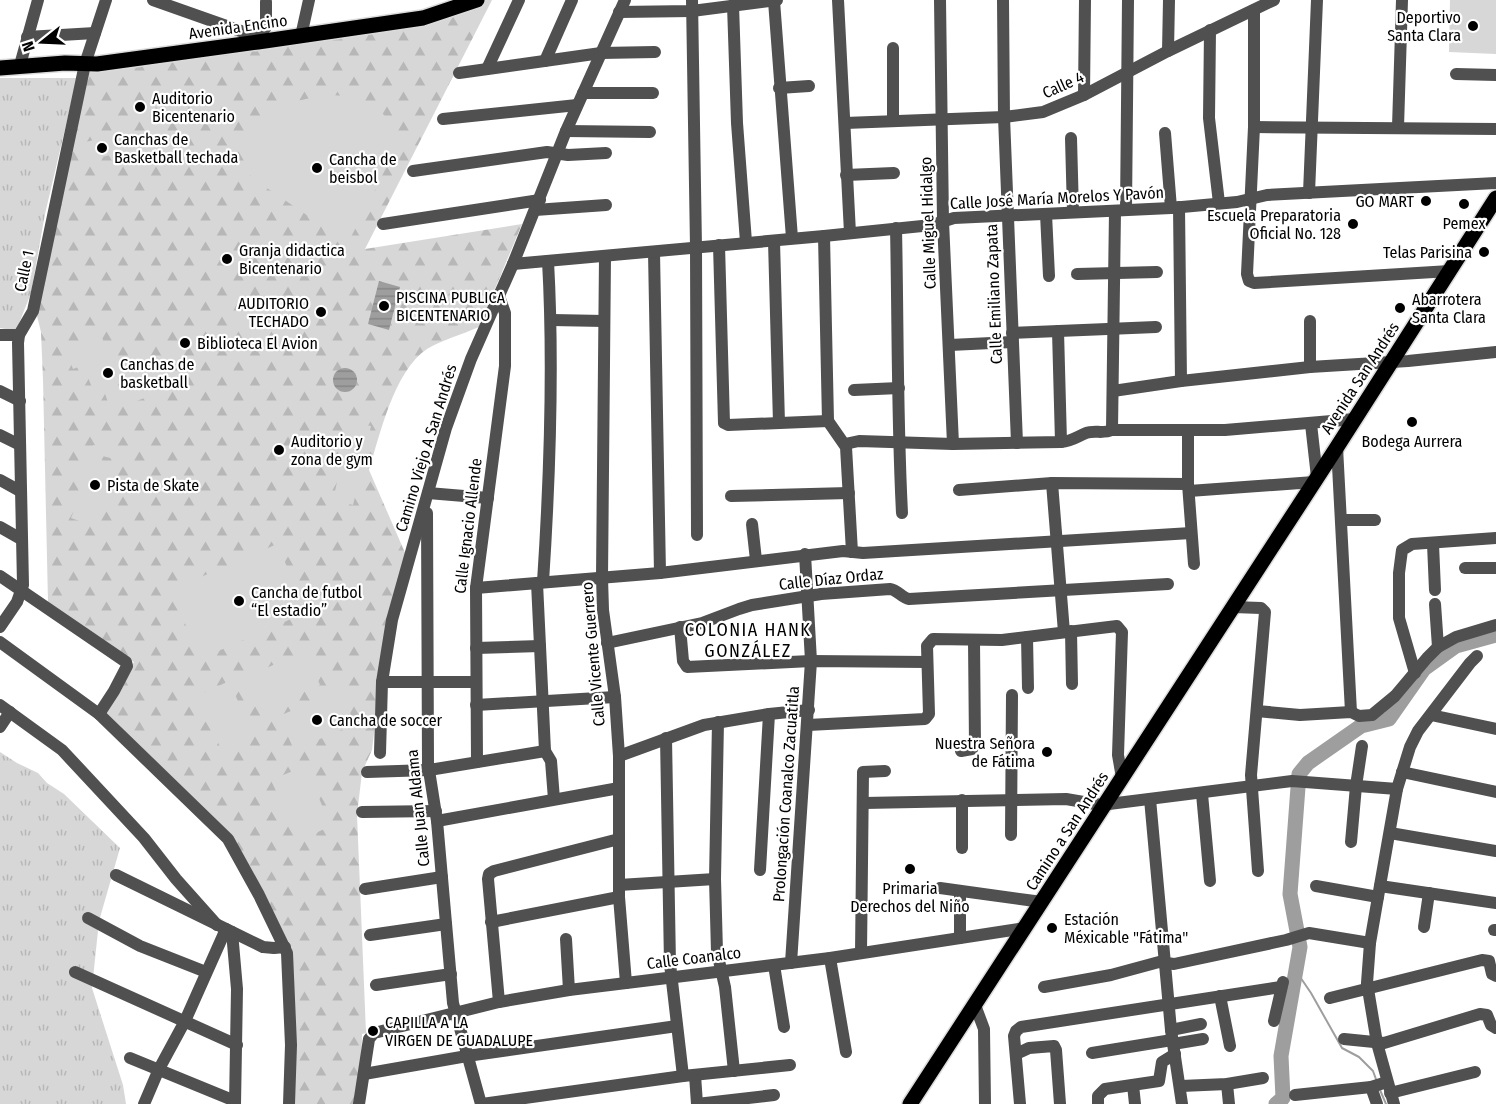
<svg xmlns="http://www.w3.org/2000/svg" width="1496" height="1104" font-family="'Fira Sans Condensed',sans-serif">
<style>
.grass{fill:url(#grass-tufts)}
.forest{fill:url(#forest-firs)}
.pitch{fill:#d7d7d7}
.water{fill:url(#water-rules)}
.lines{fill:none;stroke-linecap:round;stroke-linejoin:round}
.stream{stroke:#9e9e9e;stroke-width:2}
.river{stroke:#9e9e9e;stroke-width:15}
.major-casing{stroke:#dbdbdb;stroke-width:18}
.minor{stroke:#505050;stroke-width:12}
.major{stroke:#000;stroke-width:15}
.poi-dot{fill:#000;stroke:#fff;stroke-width:2}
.labels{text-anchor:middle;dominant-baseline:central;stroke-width:4.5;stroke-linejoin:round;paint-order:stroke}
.poi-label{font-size:16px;fill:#000;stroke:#fff;text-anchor:start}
.street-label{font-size:16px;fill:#000;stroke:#fff}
.neighbourhood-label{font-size:18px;letter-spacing:1.5px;fill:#000;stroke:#fff}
</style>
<defs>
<pattern id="grass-tufts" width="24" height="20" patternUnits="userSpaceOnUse" patternTransform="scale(1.5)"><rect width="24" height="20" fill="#d7d7d7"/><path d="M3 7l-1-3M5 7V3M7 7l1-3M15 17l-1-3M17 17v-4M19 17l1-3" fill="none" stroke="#b7b7b7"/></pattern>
<pattern id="forest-firs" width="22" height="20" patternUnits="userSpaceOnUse" patternTransform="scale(1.5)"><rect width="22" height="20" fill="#d7d7d7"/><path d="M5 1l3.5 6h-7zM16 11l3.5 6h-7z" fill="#b7b7b7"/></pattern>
<pattern id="water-rules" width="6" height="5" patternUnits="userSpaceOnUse" patternTransform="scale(1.5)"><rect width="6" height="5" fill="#9e9e9e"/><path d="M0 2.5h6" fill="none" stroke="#868686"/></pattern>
</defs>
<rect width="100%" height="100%" fill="#fff"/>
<g class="grass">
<polygon points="0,78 77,78 45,214 31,293 16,331 0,328"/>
<polygon points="0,752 17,763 38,773 47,783 64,794 120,848 99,921 92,988 123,1085 126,1104 0,1104"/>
</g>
<path class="forest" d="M487,0H492L365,249L522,224L479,327C463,334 442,340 427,349C394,371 380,434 369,470L406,555L375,725L372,750L362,772L357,815L366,1033L362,1034L361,1074L356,1104H294L293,966L230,835L105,715L134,662L48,602L43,380L41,332L35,308L88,70L428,24Z"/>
<g class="pitch">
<polygon points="1450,0 1496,0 1496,54 1449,52"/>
<path d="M329,95C369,95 404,115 390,160L348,243L252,178C245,169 244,158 248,147C262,108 292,100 329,95Z"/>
<polygon points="116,134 121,152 88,161 82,143"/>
<polygon points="101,335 109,355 73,369 65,349"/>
<polygon points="122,356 130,377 93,390 85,370"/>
<polygon points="140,378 147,397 111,411 104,391"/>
<polygon points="350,422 371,426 363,463 342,459"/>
<polygon points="93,445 116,451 114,459 91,453"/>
<polygon points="91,457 114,464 99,513 75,505"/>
<polygon points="341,464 362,469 353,505 333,500"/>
<polygon points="75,508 97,516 94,526 71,518"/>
<polygon points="277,544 307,612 200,659 171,590"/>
<polygon points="306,651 320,685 259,711 245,677"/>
<polygon points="229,681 253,735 221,749 197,696"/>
<polygon points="340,690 355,724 294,750 279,716"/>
<polygon points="305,766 331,826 298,841 271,780"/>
</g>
<g class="water">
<polygon points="379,281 400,287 389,330 368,324"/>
<circle cx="345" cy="380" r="12"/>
</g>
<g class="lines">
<g class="stream">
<polyline points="1296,971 1311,993 1342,1048 1359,1057 1373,1071 1377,1082"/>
<polyline points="1380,1090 1386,1104"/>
</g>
<polyline class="river" points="1276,1104 1283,1098 1281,1056 1300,947 1290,894 1299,774 1308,763 1361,726 1389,719 1424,669 1456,646 1496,635"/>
<g class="major-casing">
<g id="major">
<polyline points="0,68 65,63 97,64 258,42 423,18 477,0"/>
<polyline points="910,1104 1337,447 1496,198"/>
</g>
</g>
<g class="minor">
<polyline points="153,0 252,35 260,35 258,42"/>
<polyline points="692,0 696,247 697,535"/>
<polyline points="838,0 850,233"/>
<polyline points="940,0 943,221 953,444"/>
<polyline points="1003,0 1004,117 1017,443"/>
<polyline points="774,1 792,238"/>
<polyline points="733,5 737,123 746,242"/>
<polyline points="1254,10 1254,127 1247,274 1249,281 1254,283 1450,271"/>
<polyline points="619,12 692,11 777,0"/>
<polyline points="1210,30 1209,118 1219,203"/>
<polyline points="260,35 266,27 266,2"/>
<polyline points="301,36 309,0"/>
<polyline points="27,37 95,33"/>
<polyline points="893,48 893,121"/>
<polyline points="1168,51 1169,0"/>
<polyline points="545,61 572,0"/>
<polyline points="20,65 38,0"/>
<polyline points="487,69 519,0"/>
<polyline points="459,73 601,53 655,52"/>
<polyline points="1456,74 1496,75"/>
<polyline points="779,88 809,86"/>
<polyline points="583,93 653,93"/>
<polyline points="1084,95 1085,0"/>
<polyline points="443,119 577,105"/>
<polyline points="845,123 1004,117 1043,112 1084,95 1168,51 1274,0"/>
<polyline points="1254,127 1496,129"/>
<polyline points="1398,127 1402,0"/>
<polyline points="566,131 650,132"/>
<polyline points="1165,133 1171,208"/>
<polyline points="1071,138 1073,212"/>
<polyline points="413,171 547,152 568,155 606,153"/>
<polyline points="846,175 894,173"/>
<polyline points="1309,193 1317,0"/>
<polyline points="1179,207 1181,381"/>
<polyline points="535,210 606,205"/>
<polyline points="1126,210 1128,0"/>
<polyline points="1046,214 1049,276"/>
<polyline points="383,224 540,200"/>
<path d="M896,228C898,323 897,418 902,513"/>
<polyline points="824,236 828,421 846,447 852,552"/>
<polyline points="774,241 779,423"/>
<polyline points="719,245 724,423 728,425 828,421"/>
<polyline points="654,252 660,573"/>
<polyline points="605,256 602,578 603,610 615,697 619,756 619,897 626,983"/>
<polyline points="513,264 824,236 932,225 954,218 1171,208 1237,202 1267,195 1496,183"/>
<polyline points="1077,274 1157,272"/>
<polyline points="552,320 604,321"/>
<polyline points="1310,321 1310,367"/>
<polyline points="1058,331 1061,442"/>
<polyline points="1012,333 1156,327"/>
<polyline points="0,335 19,335"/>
<polyline points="950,345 1012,342"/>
<polyline points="854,390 899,388"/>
<polyline points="0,391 20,401"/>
<polyline points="1113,391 1181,381 1310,367 1408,361 1496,352"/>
<polyline points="1311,424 1317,477"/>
<polyline points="1112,430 1115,211"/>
<polyline points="1188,430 1188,484 1194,564"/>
<polyline points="0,435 20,445"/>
<path d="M845,444L859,441L953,444L1061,442C1073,441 1076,437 1086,433C1094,430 1104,434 1112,430H1225L1355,419"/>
<polyline points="1337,447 1351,712"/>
<polyline points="0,480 20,491"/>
<polyline points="1052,483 1064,632"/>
<polyline points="959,490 1052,483 1188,484"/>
<polyline points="1189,491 1314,482"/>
<polyline points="428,493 488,498"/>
<polyline points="731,496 849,493"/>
<polyline points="427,513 428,764 437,821 453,1003 481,1104"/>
<polyline points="1342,520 1375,520"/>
<polyline points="752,524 756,560"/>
<polyline points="0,527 21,539"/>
<polyline points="1433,544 1435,590"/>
<polyline points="1465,568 1496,568"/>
<polyline points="0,576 126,662 127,666 114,691 99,714"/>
<path d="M543,582C550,475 554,368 548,261"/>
<polyline points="537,583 545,751 551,761 554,799"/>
<polyline points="476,588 660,573 843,551 863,553 1191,533"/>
<polyline points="1435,604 1438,647"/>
<polyline points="1233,607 1261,608 1265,612 1251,775 1258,871"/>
<polyline points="0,627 17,602 23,585 18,343 19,335 33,311 85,64 106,0"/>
<polyline points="680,627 683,661 687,667 811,661 927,662"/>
<polyline points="1071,631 1072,684"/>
<polyline points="1027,637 1028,688"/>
<polyline points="0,642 99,714 228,839 259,895 287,953 291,1045 289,1104"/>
<path d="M607,643L702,623L739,609L752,605L821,594L890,589C898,590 902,598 909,599L1168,584"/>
<polyline points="476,648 540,646"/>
<polyline points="1415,673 1399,618 1399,573 1402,550 1412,544 1496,538"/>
<polyline points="382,682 476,682"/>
<polyline points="0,705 62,750 144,838 176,879 217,925"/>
<polyline points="476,705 615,697"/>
<polyline points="1257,711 1300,715 1351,712 1359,716 1372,715 1395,696 1427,658 1438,647 1456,637 1496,625"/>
<polyline points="1431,715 1496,729"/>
<polyline points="718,722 715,879 717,952 725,987 734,1071"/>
<polyline points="808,725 925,719 929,714 927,646 933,639 1002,640 1117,626 1122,632 1118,755 1122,778"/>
<polyline points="0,727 10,712"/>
<polyline points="666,738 670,964 683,1076"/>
<polyline points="961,751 972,749 975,745 974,641"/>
<polyline points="380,753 382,682 392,620 446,428 471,359 513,264 566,131 625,0"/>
<polyline points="619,756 704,725 769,714 809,710"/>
<polyline points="477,762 476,588 505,366 505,313 499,296"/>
<polyline points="367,772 429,770 545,751"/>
<polyline points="1402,772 1496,792"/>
<polyline points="1202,794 1210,881"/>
<polyline points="1150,799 1171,1030 1182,1104"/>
<polyline points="962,800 962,848"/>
<polyline points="864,803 1066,799 1101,805 1292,781 1397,789"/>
<polyline points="362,812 436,811"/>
<polyline points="437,821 619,788"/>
<polyline points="1390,833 1496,851"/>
<polyline points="1011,835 1012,695"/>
<polyline points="1351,842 1356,786 1362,746"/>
<polyline points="760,870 769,714"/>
<polyline points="116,875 263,947 274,948 285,947"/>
<polyline points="619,885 715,879"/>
<polyline points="1316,886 1378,897"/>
<polyline points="1380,886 1496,903"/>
<polyline points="940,888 1042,902"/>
<polyline points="365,889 442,877"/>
<polyline points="88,918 140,946 206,972"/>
<polyline points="491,922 619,897"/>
<polyline points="1424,927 1429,893"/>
<polyline points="1494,930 1496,930"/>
<polyline points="232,932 237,989 235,1104"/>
<polyline points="370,935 446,924"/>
<polyline points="960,938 960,891"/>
<polyline points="566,939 569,990"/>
<polyline points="861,953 863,772 885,771"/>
<polyline points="830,958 846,1052"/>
<polyline points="791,963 811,661 805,554"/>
<polyline points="774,965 784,1027"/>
<polyline points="75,972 237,1045"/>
<polyline points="376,985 451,974"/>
<polyline points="1044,987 1111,975 1159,962 1174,964 1286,940 1309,933 1370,943"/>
<polyline points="1220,996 1230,1046"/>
<polyline points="1330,998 1482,960 1489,961 1492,974 1496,976"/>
<polyline points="499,1002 488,879 489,874 494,871 619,839"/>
<polyline points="975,1005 984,1029 985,1104"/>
<polyline points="1274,1021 1283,982"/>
<polyline points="1171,1030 1201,1024"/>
<polyline points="1344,1039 1384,1043 1480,1014 1487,1015 1491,1025 1496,1028"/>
<polyline points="1173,1044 1203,1039"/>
<polyline points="1092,1053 1172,1040"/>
<polyline points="1016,1054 1029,1048 1054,1046 1056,1050 1060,1104"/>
<polyline points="130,1058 235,1101"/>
<polyline points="364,1074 467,1056 677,1026"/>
<polyline points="695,1075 697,1104"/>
<polyline points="1227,1084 1229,1104"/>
<polyline points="1133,1085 1135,1104"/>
<polyline points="1181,1086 1227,1084 1263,1078"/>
<polyline points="1371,1087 1377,1104"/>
<polyline points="1390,1093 1475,1072"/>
<polyline points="1295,1095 1371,1087 1387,1082"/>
<polyline points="144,1104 159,1069 185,1021 226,929"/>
<polyline points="359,1104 369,1039 374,1033 499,1002 569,990 830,958 1025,928"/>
<polyline points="482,1104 683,1076 790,1065"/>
<polyline points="697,1104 774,1095"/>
<polyline points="1020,1104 1014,1036 1016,1031 1021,1027 1281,987"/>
<polyline points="1098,1104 1098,1096 1105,1089 1159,1081 1162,1062 1175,1054"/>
<polyline points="1394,1104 1377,1043 1367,983 1370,943 1378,897 1397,789 1410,747 1418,731 1470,663 1477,656"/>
</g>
<use href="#major" class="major"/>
</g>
<g class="poi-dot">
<circle cx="1473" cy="26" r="6"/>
<circle cx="140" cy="107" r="6"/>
<circle cx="102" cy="148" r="6"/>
<circle cx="317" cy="168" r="6"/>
<circle cx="1426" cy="201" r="6"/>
<circle cx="1464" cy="204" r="6"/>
<circle cx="1353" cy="224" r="6"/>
<circle cx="1484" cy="252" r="6"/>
<circle cx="227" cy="259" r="6"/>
<circle cx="384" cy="306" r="6"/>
<circle cx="1400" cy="308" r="6"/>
<circle cx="321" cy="312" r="6"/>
<circle cx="185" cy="343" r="6"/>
<circle cx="108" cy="373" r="6"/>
<circle cx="1412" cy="422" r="6"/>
<circle cx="279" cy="450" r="6"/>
<circle cx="95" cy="485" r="6"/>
<circle cx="239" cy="601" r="6"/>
<circle cx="317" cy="720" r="6"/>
<circle cx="1047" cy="752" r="6"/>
<circle cx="910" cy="869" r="6"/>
<circle cx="1052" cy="928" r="6"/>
<circle cx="373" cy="1031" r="6"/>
</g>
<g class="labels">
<g class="poi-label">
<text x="1461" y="17" text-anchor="end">Deportivo<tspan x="1461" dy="18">Santa Clara</tspan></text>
<text x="152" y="98">Auditorio<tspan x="152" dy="18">Bicentenario</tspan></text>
<text x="114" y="139">Canchas de<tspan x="114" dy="18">Basketball techada</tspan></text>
<text x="329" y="159">Cancha de<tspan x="329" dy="18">beisbol</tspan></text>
<text x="1414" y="201" text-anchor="end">GO MART</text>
<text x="1341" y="215" text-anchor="end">Escuela Preparatoria<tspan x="1341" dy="18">Oficial No. 128</tspan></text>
<text x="1464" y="223" text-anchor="middle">Pemex</text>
<text x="239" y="250">Granja didactica<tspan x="239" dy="18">Bicentenario</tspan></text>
<text x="1472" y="252" text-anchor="end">Telas Parisina</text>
<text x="396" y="297">PISCINA PUBLICA<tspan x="396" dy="18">BICENTENARIO</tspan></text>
<text x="1412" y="299">Abarrotera<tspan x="1412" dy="18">Santa Clara</tspan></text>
<text x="309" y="303" text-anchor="end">AUDITORIO<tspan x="309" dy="18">TECHADO</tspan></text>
<text x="197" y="343">Biblioteca El Avion</text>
<text x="120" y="364">Canchas de<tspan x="120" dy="18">basketball</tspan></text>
<text x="291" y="441">Auditorio y<tspan x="291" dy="18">zona de gym</tspan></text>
<text x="1412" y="441" text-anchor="middle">Bodega Aurrera</text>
<text x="107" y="485">Pista de Skate</text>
<text x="251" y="592">Cancha de futbol<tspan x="251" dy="18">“El estadio”</tspan></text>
<text x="329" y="720">Cancha de soccer</text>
<text x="1035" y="743" text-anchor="end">Nuestra Señora<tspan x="1035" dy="18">de Fátima</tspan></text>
<text x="910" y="888" text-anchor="middle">Primaria<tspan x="910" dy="18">Derechos del Niño</tspan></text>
<text x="1064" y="919">Estación<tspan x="1064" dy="18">Méxicable "Fátima"</tspan></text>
<text x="385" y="1022">CAPILLA A LA<tspan x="385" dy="18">VIRGEN DE GUADALUPE</tspan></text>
</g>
<g class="street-label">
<text transform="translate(238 27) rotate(-8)">Avenida Encino</text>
<text transform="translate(1063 85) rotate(-24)">Calle 4</text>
<text transform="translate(1057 198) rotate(-3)">Calle José María Morelos Y Pavón</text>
<text transform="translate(928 223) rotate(-92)">Calle Miguel Hidalgo</text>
<text transform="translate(24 271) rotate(-78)">Calle 1</text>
<text transform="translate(994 294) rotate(-92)">Calle Emiliano Zapata</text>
<text transform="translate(1360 378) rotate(-57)">Avenida San Andrés</text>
<text transform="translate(426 448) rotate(-73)">Camino Viejo A San Andrés</text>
<text transform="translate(468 526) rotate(-83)">Calle Ignacio Allende</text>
<text transform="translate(831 579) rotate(-6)">Calle Díaz Ordaz</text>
<text transform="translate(593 654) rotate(-95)">Calle Vicente Guerrero</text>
<text transform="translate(786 794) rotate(-86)">Prolongación Coanalco Zacuatitla</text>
<text transform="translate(418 808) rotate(-96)">Calle Juan Aldama</text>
<text transform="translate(1067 831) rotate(-57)">Camino a San Andrés</text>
<text transform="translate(694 958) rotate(-7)">Calle Coanalco</text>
</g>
<g class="neighbourhood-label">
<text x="748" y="630">COLONIA HANK<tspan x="748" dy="21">GONZÁLEZ</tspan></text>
</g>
</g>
<g transform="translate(42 42) rotate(252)" stroke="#ffffff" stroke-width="4.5" paint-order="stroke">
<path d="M0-4.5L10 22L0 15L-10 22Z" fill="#000000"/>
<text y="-9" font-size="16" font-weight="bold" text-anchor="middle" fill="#000000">N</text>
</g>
</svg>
